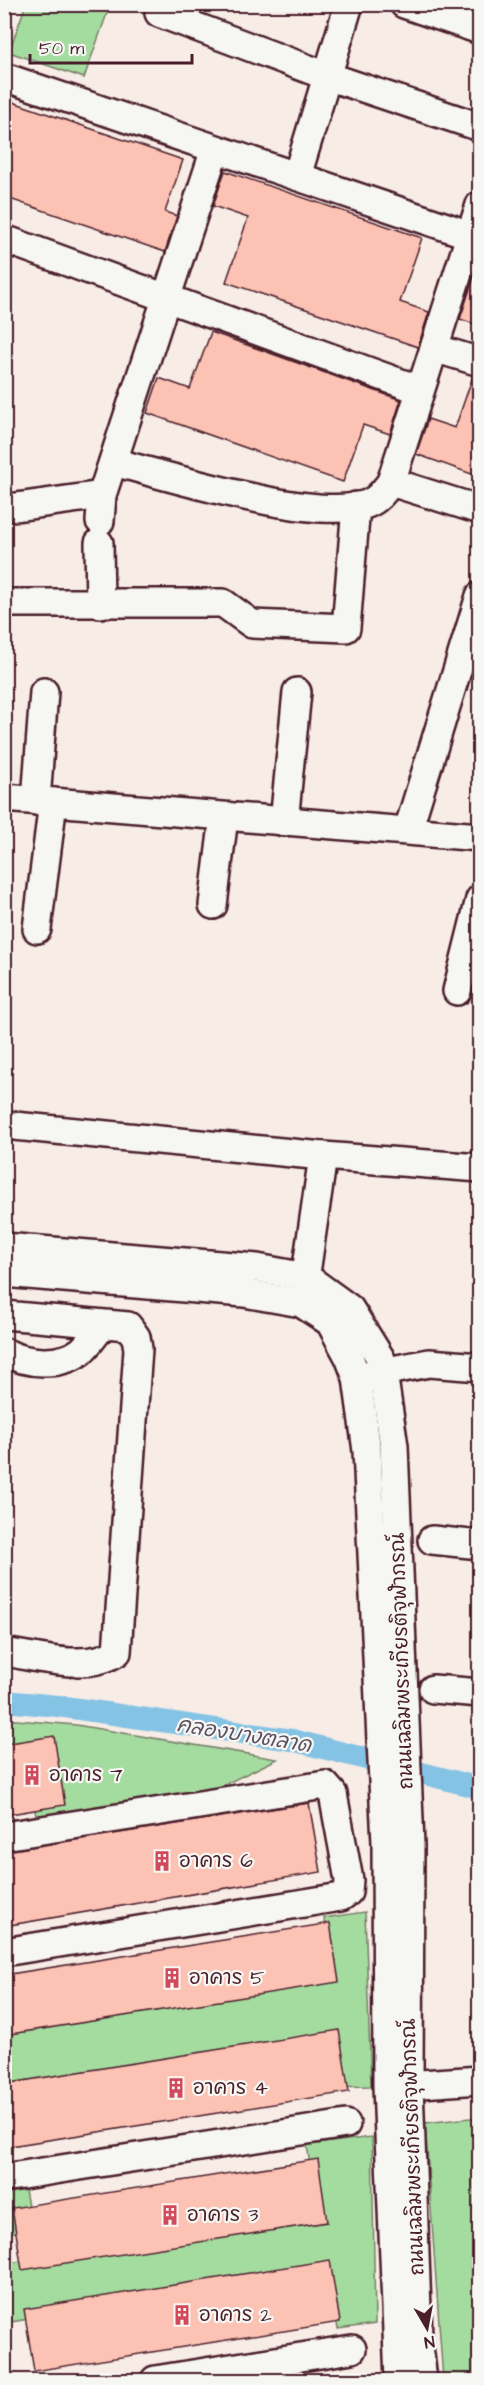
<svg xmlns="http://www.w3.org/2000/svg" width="484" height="2385" font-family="'Architects Daughter','Playpen Sans Thai',sans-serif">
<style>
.green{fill:#a4dca0;stroke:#777e66;stroke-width:1.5}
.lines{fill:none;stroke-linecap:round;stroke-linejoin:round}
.canal{stroke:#85c3e5;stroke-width:22}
.building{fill:#fcc2b4;stroke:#4a1f2b;stroke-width:1.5}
.minor-casing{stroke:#4a1f2b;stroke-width:32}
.minor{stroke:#f6f6f2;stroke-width:27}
.labels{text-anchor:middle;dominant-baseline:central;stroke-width:4.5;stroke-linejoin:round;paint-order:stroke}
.street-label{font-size:20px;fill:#4a1f2b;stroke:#f6f6f2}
.poi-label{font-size:20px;fill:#4a1f2b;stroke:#f6f6f2;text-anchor:start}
.water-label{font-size:21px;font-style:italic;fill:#5c5063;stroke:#f6f6f2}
</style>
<rect width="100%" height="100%" fill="#f7ece6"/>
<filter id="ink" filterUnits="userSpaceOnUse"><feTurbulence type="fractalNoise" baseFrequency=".0167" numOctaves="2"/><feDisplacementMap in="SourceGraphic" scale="12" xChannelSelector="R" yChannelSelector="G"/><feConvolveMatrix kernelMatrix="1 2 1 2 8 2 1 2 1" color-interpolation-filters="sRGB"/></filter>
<g filter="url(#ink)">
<g class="green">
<polygon points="26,4 110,5 84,78 9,52"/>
<polygon points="5,1719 76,1725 277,1759 205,1794 36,1816 23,1750 5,1752"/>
<polygon points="365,1912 371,2086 5,2094 5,2024 330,1964 324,1918"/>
<polygon points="479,2117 479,2380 443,2380 425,2123"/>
<polygon points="372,2137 375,2324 338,2329 327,2268 5,2323 4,2264 317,2212 307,2145"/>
<polygon points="25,2190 28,2206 12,2209 16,2232 5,2233 5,2194"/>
</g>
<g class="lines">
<polyline class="canal" points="4,1701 58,1706 292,1740 480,1788"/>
</g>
<g class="building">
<polygon points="4,99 183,160 165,212 177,216 165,252 4,197"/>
<polygon points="225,171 422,238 400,302 429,312 418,347 226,282 248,218 213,206"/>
<polygon points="477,268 480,268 480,326 460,319"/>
<polygon points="211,332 401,400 390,434 363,425 343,482 147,413 159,378 190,389"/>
<polygon points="473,376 480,377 480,477 416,454 428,419 455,428"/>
<polygon points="54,1736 65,1805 4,1815 4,1744"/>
<polygon points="309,1803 321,1872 4,1926 4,1851"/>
<polygon points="330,1923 339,1982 4,2035 4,1975"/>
<polygon points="339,2030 349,2092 4,2147 4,2084"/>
<polygon points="318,2159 327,2222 22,2270 12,2208"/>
<polygon points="330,2260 340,2322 34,2371 24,2309"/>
</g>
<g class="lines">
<g class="minor-casing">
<g id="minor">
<polyline points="404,4 480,30"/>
<polyline points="159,13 327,76 480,127"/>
<polyline points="4,77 470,235"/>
<polyline points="297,176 349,4"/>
<polyline points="4,239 420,390"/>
<polyline points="434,348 480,362"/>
<path d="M113,462C170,476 315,523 367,504C378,500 384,491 391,482L480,205"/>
<polyline points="391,482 480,510"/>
<polyline points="16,507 102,495"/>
<polyline points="100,521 102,495 215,149"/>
<polyline points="99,543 100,604"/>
<polyline points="4,603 223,603 252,624 346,628 356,506"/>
<polyline points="4,798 480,837"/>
<polyline points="36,801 44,692"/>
<polyline points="284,822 297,692"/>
<polyline points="408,830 480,596"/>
<polyline points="213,905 224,817"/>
<polyline points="37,929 53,802"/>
<polyline points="457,991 480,899"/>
<polyline points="4,1125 323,1156 480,1168"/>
<polyline points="4,1247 257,1268 306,1277 350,1309 381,1359 394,1446 410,1845 409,2085 418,2338 423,2380"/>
<polyline points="4,1273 244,1293 301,1303 330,1322 349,1357 357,1378 367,1451 386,1843 387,2086 399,2380"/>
<polyline points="303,1294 323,1156"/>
<path d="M4,1315L128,1326L136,1337L138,1349L117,1652C87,1672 39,1657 4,1652"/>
<path d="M4,1352C27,1364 60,1367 81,1351C89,1344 96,1333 103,1325"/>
<polyline points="366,1375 429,1363 480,1367"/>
<polyline points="432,1540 480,1545"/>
<polyline points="433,1689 480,1693"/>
<polyline points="4,1836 325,1785 333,1794 349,1880 348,1892 341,1897 4,1952"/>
<polyline points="391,2086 480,2080"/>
<polyline points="4,2178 346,2124"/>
<polyline points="155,2380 352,2349"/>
</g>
</g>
<use href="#minor" class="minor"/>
</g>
</g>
<defs>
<g id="building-bare" transform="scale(1.62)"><path d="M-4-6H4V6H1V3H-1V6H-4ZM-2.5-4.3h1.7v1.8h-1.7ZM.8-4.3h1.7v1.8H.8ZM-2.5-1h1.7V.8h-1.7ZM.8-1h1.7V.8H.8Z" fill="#d1495b" stroke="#f6f6f2" stroke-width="2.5" paint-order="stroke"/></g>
</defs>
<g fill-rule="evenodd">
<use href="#building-bare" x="32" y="1775"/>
<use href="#building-bare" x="162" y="1861"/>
<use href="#building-bare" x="172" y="1978"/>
<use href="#building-bare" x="176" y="2088"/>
<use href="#building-bare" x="170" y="2215"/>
<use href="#building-bare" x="182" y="2315"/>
</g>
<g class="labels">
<g class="street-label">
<text transform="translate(402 1661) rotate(-92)">ถนนเฉลิมพระเกียรติจุฬาภรณ์</text>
<text transform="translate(413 2147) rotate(-92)">ถนนเฉลิมพระเกียรติจุฬาภรณ์</text>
</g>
<g class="poi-label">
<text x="49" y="1775">อาคาร 7</text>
<text x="179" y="1861">อาคาร 6</text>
<text x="189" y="1978">อาคาร 5</text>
<text x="193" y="2088">อาคาร 4</text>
<text x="187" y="2215">อาคาร 3</text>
<text x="199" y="2315">อาคาร 2</text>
</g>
<g class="water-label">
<text transform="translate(244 1735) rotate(9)">คลองบางตลาด</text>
</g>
</g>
<rect width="484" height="2385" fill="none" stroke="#f6f6f2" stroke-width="24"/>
<rect x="12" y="12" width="460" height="2361" fill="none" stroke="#4a1f2b" stroke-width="2" filter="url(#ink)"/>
<g transform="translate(427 2328) rotate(170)" stroke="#f6f6f2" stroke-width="4.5" paint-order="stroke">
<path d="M0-4.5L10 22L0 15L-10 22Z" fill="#4a1f2b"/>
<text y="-9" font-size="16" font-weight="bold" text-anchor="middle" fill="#4a1f2b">N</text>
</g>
<path d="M30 54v9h162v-9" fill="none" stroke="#4a1f2b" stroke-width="3"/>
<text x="39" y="54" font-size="18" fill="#4a1f2b" stroke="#f6f6f2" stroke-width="4.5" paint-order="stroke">50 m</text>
</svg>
